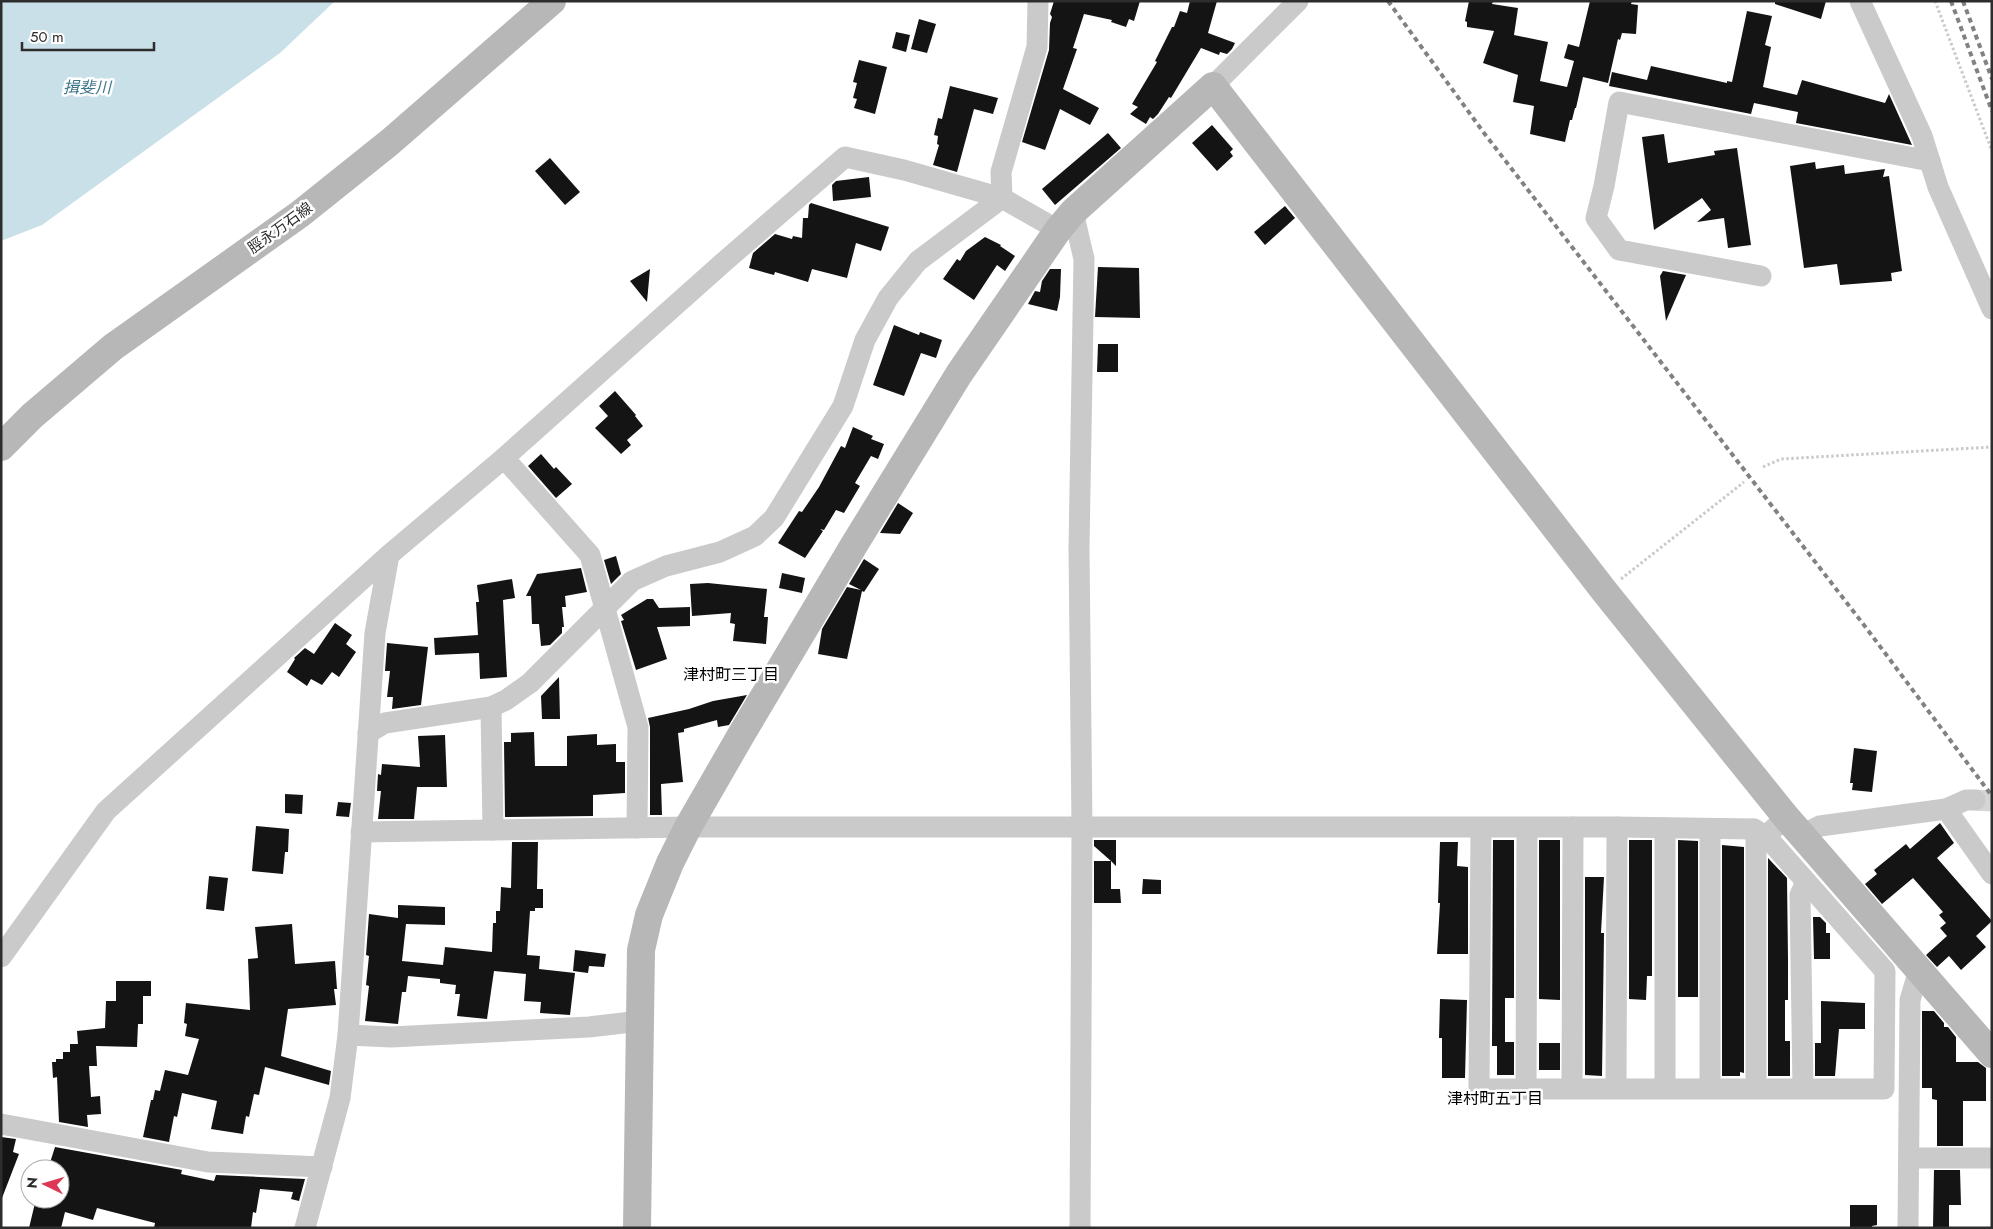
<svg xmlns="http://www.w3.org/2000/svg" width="1993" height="1229" font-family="Jost,'Noto Sans JP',sans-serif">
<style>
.water{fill:#c9e0e9}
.building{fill:#141414}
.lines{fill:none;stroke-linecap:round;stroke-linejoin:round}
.street-tunnel{stroke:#d5d5d5;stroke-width:21;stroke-dasharray:21 11;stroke-linecap:butt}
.path{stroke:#cacaca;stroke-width:3;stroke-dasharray:2.5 2.5;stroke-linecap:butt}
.street{stroke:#cacaca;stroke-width:21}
.secondary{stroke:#b7b7b7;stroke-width:28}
.rail{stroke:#828282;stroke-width:4;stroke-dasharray:5 4;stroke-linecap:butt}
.labels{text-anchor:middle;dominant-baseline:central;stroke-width:5;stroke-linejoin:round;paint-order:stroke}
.street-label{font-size:15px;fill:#2d2d2d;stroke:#fff}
.water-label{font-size:16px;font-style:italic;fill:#40768b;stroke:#fff}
.neighbourhood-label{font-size:16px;fill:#000;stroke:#fff}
</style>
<rect width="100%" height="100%" fill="#fff"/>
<polygon class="water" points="1,1 335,1 280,53 42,225 1,241"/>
<g class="building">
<polygon points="1054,1 1140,1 1134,21 1129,19 1126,27 1111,22 1112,20 1084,14 1073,48 1077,49 1063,89 1099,108 1090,125 1060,109 1045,150 1022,142 1049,50 1050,23 1052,17 1050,14"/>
<polygon points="1190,1 1217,1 1208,33 1235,43 1232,49 1227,54 1220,52 1219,55 1201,48 1171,98 1169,97 1158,114 1153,119 1150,117 1146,124 1130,114 1138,107 1132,104 1157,62 1155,61 1172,27 1174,27 1180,11 1187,13"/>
<polygon points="1469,1 1493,1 1492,4 1518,8 1514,35 1548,42 1540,81 1567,87 1574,61 1564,58 1568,44 1579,47 1590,1 1632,1 1631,4 1638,5 1636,34 1622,33 1620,40 1618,39 1608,83 1583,77 1576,108 1575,108 1572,120 1570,120 1565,142 1530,134 1534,106 1513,102 1518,75 1483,63 1494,31 1467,27 1467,22 1465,21"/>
<polygon points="1775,1 1826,1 1821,19 1775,4"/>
<polygon points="1747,11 1772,16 1765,45 1771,47 1763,87 1797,95 1802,80 1885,103 1889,94 1912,145 1796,123 1798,112 1754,103 1751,114 1609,86 1612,72 1647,80 1651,66 1727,83 1727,81 1732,82"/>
<polygon points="919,19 936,24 927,53 911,49"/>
<polygon points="896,32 910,35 906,52 892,48"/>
<polygon points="859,60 887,67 875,114 854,108 857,99 853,98 857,83 853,82"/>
<polygon points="950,86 998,98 993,114 974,109 957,172 933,165 939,145 937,144 938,136 934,135 938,118 942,119"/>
<polygon points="1212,125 1233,149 1230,152 1233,156 1217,171 1192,143"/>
<polygon points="1108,133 1121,148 1055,205 1042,189"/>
<polygon points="1664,134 1668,163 1715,155 1714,151 1737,148 1751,245 1728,248 1724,218 1697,222 1711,210 1702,198 1654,230 1642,137"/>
<polygon points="550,158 580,192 565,205 535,171"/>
<polygon points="1815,162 1816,169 1844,165 1845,174 1885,169 1883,177 1889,176 1902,271 1891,273 1892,281 1840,285 1837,264 1804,268 1790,166"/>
<polygon points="869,177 871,197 833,201 832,185 836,181"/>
<polygon points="811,203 889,227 881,251 856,243 847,278 812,269 808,282 775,272 774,275 749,268 753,253 775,234 792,239 793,236 802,238 803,218 808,218 809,205"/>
<polygon points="1285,206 1295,218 1265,245 1254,232"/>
<polygon points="985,237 1001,245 1000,246 1015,256 1005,271 997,265 974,300 943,279 957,259 960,261 966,251"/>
<polygon points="1098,267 1139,268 1140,318 1095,317"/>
<polygon points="650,269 647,302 630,281"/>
<polygon points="1050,269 1061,269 1060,297 1057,311 1028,304 1035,291 1040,292 1042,281"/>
<polygon points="1663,271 1686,275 1666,321 1660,276"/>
<polygon points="894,325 919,335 920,332 942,340 936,358 921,353 904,396 873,385"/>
<polygon points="1098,344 1118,344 1118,372 1097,372"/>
<polygon points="615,391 636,415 635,416 643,426 627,440 631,445 621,454 595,428 608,416 599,406"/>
<polygon points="853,427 873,436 871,439 884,444 878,459 871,456 855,483 860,486 844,513 836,510 824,530 820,529 823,531 805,558 778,543 799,511 802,512 819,487 841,446 845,448"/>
<polygon points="541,454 554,469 556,467 572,484 556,498 528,466"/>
<polygon points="898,503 913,513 900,534 880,533"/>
<polygon points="616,556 621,574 611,584 604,560"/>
<polygon points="864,559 879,569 864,592 862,591 847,659 818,654 822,629 847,587 861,590 849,584"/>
<polygon points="581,568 587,592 565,596 566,607 562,607 564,627 562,627 562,633 550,645 541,646 539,624 532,624 531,596 526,596 537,574"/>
<polygon points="782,573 805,578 802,593 779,588"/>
<polygon points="512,579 515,598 503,600 507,677 480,679 479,653 435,655 434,638 478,635 476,602 479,602 477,585"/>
<polygon points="708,583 767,589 764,617 768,617 766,644 733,641 735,624 730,623 731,613 692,616 690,584"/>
<polygon points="647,599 653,599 659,608 690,607 690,626 657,627 667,659 636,670 621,621 624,620 621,615"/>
<polygon points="335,623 352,635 346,644 356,652 339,677 332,672 322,685 311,679 307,686 287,672 295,659 294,658 305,648 314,654"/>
<polygon points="387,643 428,647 421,705 392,709 393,697 387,697 390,671 385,671"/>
<polygon points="559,677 560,719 542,719 541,696"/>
<polygon points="747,695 729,725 718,727 717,720 684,729 684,732 678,733 683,782 661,784 662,815 650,815 650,727 648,718 689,709 713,701"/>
<polygon points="534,732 535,766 567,766 567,736 597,734 597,745 616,744 616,762 625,762 625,793 593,795 593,816 505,817 504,742 511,742 511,733"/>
<polygon points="445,735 447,787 417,787 414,819 378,819 381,791 377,791 378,774 381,775 382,764 420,767 418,736"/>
<polygon points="1854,748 1877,751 1872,792 1852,790 1853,783 1850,783"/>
<polygon points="285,794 303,795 302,814 285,813"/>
<polygon points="338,802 351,803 349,817 336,816"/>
<polygon points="1940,823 1954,843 1937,858 1992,921 1976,936 1986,947 1961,970 1949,956 1937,967 1926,955 1947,936 1940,928 1946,923 1939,915 1943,912 1913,878 1882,904 1865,884 1877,874 1874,870 1906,844 1910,849"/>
<polygon points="256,826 289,829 288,852 285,852 283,874 252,871"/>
<polygon points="1094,840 1116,840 1116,866 1111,861 1111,889 1120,889 1121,903 1094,903 1094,861 1111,861 1094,846"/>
<polygon points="1493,840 1514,840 1514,998 1505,998 1505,1042 1514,1042 1514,1075 1497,1075 1497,1046 1492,1046"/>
<polygon points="1539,840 1560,840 1560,1000 1539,999"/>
<polygon points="1629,840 1652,840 1652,976 1647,976 1646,1000 1629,999"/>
<polygon points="1678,840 1698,841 1698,997 1678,997"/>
<polygon points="512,842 538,842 537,889 543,889 543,908 535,908 535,911 530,911 527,955 540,956 539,969 575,973 570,1015 540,1013 541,1002 524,1001 526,974 494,971 487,1019 457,1016 460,994 455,994 456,985 440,983 440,979 408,976 406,992 402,992 398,1024 365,1021 369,986 366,985 369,956 366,955 369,914 398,918 398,905 445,907 445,925 406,924 402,961 443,965 445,947 492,952 493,923 496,923 496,911 500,911 501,887 511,888"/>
<polygon points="1440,842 1458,842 1457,866 1468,867 1468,954 1437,954 1440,903 1438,903"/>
<polygon points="1722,845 1744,847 1744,1073 1740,1072 1740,1076 1722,1076"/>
<polygon points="1768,858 1787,878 1788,959 1788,1000 1785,1000 1785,1041 1790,1041 1790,1076 1768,1076"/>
<polygon points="209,876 228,878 224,911 206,909"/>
<polygon points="1585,877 1604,877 1601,933 1604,933 1602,1076 1585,1075"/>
<polygon points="1143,879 1161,880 1161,894 1142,894"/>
<polygon points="1813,917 1820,917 1826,923 1826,933 1830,933 1830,959 1814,959"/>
<polygon points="292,924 295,964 335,961 337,989 334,989 336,1005 288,1009 281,1056 331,1071 329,1085 265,1067 259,1095 254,1094 249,1117 246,1116 243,1134 211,1129 217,1101 182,1093 177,1117 174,1116 169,1142 143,1137 151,1100 153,1100 155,1090 160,1091 165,1070 188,1075 199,1039 185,1036 187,1024 184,1023 186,1003 250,1010 248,959 258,958 255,927"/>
<polygon points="575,950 606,954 604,967 589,966 588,973 573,971"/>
<polygon points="116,981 151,981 151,996 143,996 143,1024 138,1024 137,1047 96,1046 97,1066 89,1066 91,1097 100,1096 101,1114 87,1115 88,1127 59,1122 57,1077 53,1078 52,1062 56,1062 56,1059 63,1059 63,1052 70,1052 70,1044 78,1044 77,1031 105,1028 106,1001 116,1001"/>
<polygon points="1440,999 1467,1000 1465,1078 1442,1078 1442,1038 1439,1038"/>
<polygon points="1821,1001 1865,1003 1865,1029 1839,1029 1835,1076 1815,1076 1815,1043 1821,1043"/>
<polygon points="1922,1011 1934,1011 1944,1023 1944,1027 1948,1027 1956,1037 1956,1062 1978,1062 1986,1068 1986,1101 1963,1101 1963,1146 1937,1146 1937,1100 1932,1099 1932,1088 1922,1088"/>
<rect x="1539" y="1043" width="21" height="27"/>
<polygon points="1,1137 16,1139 13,1152 19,1154 2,1198"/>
<polygon points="55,1147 182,1170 181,1174 214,1181 216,1175 305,1179 299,1201 291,1199 293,1192 260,1189 256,1213 253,1212 251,1228 154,1228 155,1223 97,1208 93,1220 65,1212 61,1228 29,1228 35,1203 33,1203 34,1199 60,1199 60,1169 48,1169"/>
<polygon points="1934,1170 1960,1170 1961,1205 1949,1205 1949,1228 1933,1228"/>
<polygon points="1850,1205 1877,1205 1877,1225 1872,1226 1872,1228 1850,1228"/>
</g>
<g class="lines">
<polyline class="street-tunnel" points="1975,800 1992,801"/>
<g class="path">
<polyline points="1935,1 1992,151"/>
<polyline points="1763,467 1781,459 1992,447"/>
<polyline points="1621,579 1744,482"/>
</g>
<g class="street">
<polyline points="1860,1 1922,136 1938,187 1992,309"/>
<polyline points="1213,86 1298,1"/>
<polyline points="1073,212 1084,259 1079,548 1082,828 1080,1228"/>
<polyline points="1761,276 1619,250 1596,218 1604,186 1619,102 1930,161"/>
<polyline points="504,458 590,555 638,727 637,828"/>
<polyline points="491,707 493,830"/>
<polyline points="368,733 385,723 491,707 506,700 530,683 632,581 666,566 720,552 755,536 774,518 843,406 865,340 888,298 918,261 1002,198 1001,172 1037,47 1038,1"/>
<polyline points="1946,809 1966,800 1975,800"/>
<polyline points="1481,828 1479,1089 1884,1089 1885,971 1766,836"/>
<polyline points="1665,828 1665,1088"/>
<polyline points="1754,829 1756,840 1756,1088"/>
<polyline points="361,832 688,827 1617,827 1754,829 1766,836 1786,817"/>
<polyline points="1802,835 1820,826 1946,809 1992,874"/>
<polyline points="1,957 106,811 389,555 504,458 725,261 845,157 904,170 1002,198 1058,230"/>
<polyline points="348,1035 391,1037 589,1027 640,1021"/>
<polyline points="1572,1088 1573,827"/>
<polyline points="1616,1088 1617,827"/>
<polyline points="1710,1088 1710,829"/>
<polyline points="1803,1088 1800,895 1806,882"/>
<polyline points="1526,1089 1527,828"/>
<polyline points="1,1124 208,1162 322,1167"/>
<polyline points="1909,1158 1992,1158"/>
<polyline points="305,1228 340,1098 348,1035 375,633 389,555"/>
<polyline points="1908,1228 1910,1000 1919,970"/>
</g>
<g class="secondary">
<polyline points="1,447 32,416 113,347 300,214 390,142 552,1"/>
<polyline points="637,1228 641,950 649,915 670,863 688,827 741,735 854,545 959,374 1058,230 1073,212 1213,86 1605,592 1786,817 1992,1054"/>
</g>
<g class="rail">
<polyline points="1388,1 1484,133 1867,629 1992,796"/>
<polyline points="1951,1 1992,111"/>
<polyline points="1963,1 1992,79"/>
</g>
</g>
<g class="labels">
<g class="street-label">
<text transform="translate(280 228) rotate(-36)">脛永万石線</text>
</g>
<g class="water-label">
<text x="87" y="87">揖斐川</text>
</g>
<g class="neighbourhood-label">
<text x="731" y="674">津村町三丁目</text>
<text x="1495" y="1098">津村町五丁目</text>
</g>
</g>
<rect width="1993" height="1229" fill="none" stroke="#2d2d2d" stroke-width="5"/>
<g transform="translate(45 1184) rotate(275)"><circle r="24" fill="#ffffff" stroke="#ababab"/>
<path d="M0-4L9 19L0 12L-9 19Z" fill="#dc3856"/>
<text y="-8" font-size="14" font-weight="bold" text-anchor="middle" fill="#2d2d2d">N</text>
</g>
<path d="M22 42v8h132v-8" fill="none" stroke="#2d2d2d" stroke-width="2.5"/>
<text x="30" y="42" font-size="15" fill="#2d2d2d" stroke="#ffffff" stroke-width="4" paint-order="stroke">50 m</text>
</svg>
